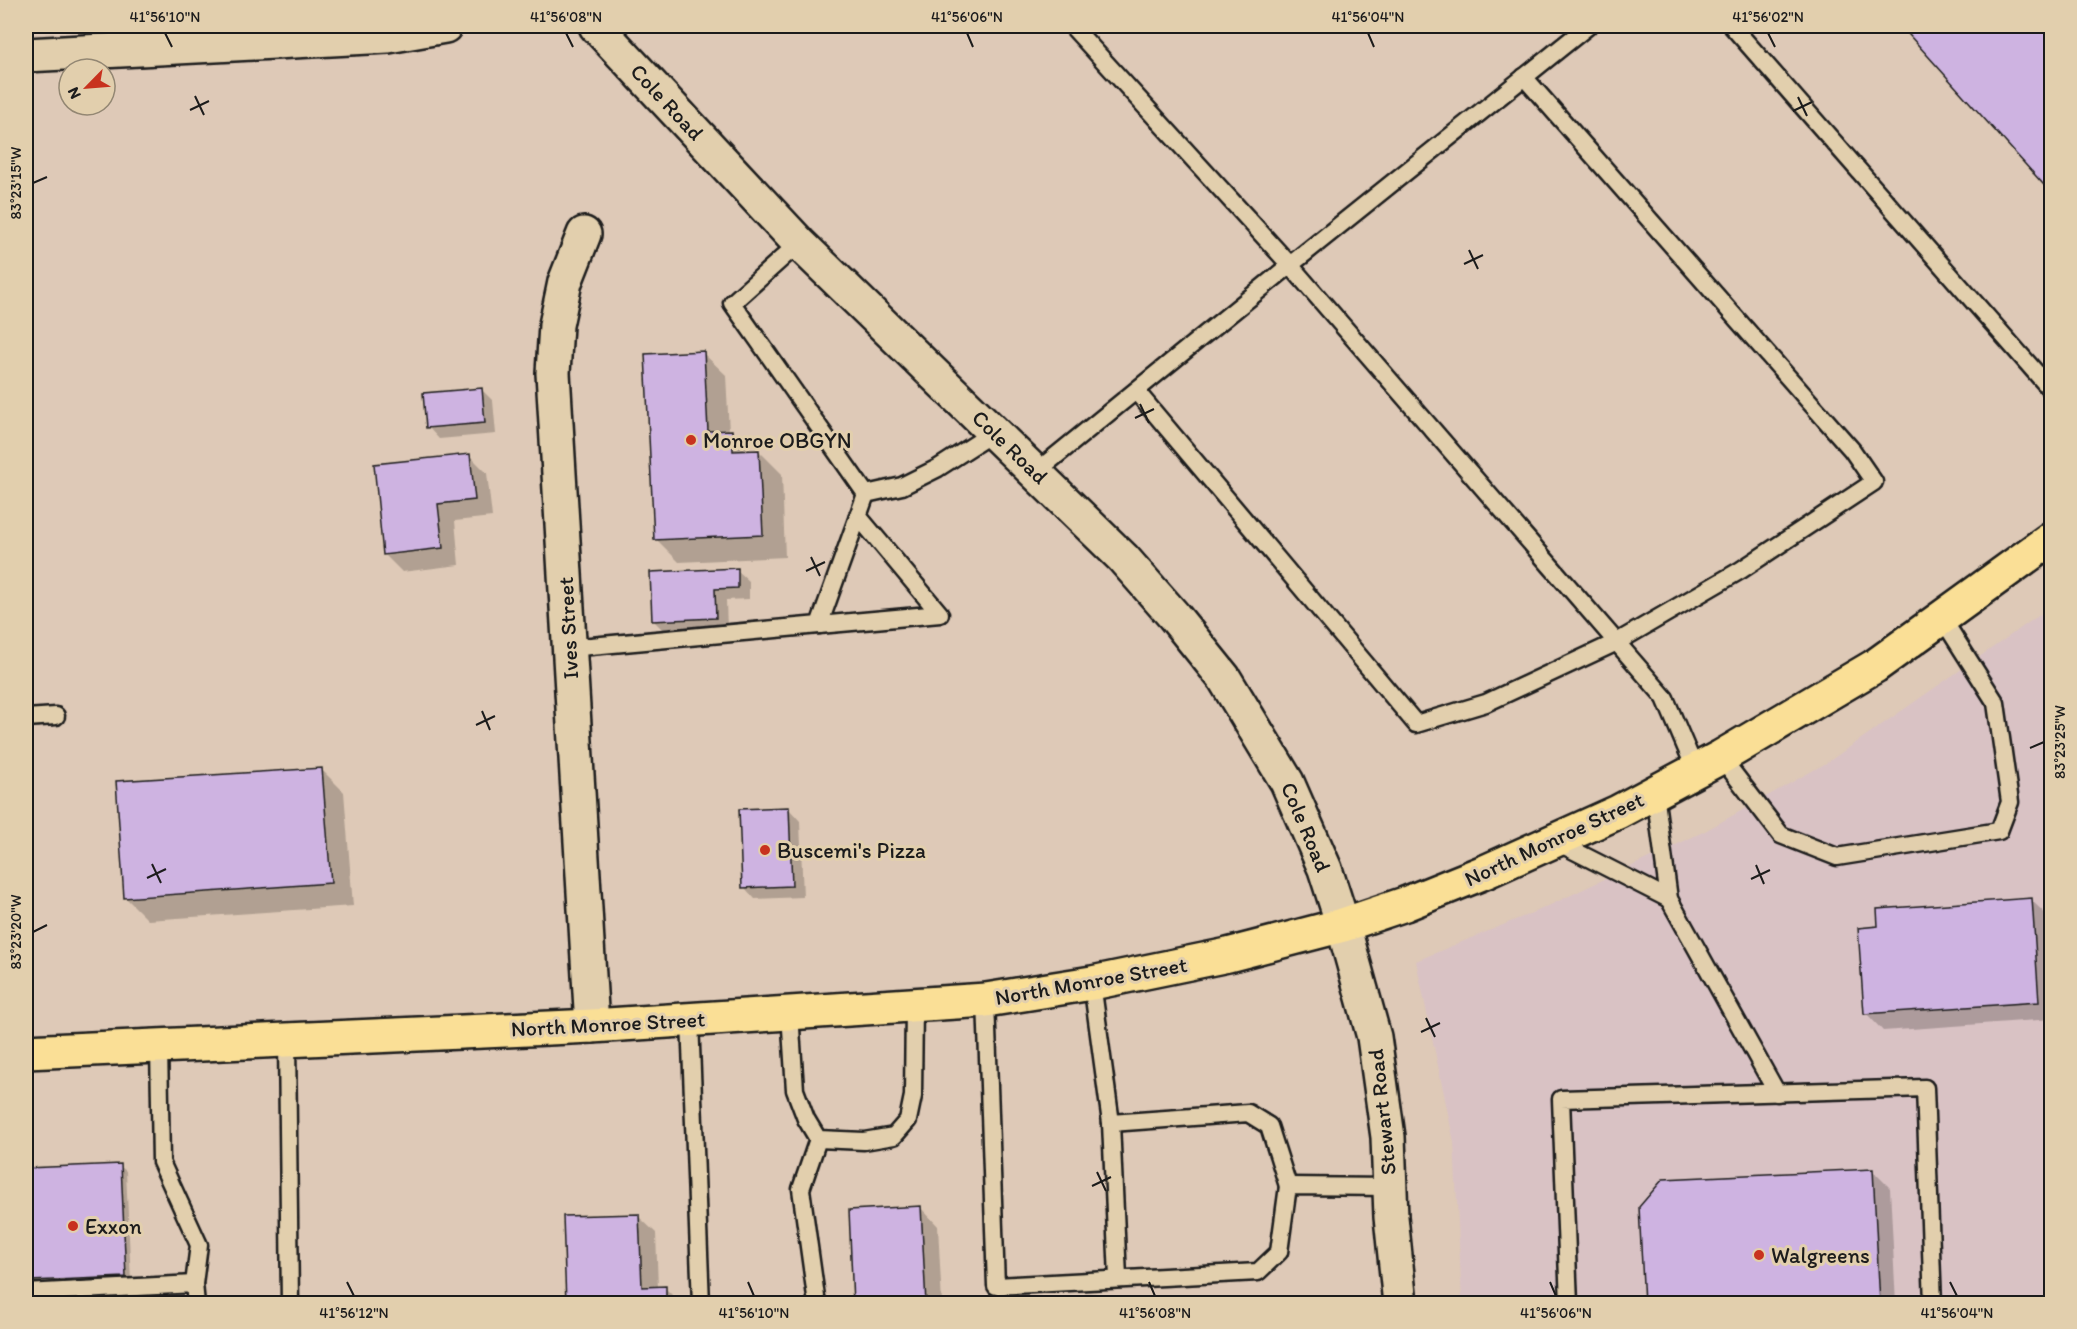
<svg xmlns="http://www.w3.org/2000/svg" width="2077" height="1329" font-family="Itim,sans-serif">
<style>
.built{fill:#d9c2c4}
.shadow{fill:#0003}
.building{fill:#ceb3e1;stroke:#1c1c1c;stroke-width:1.5}
.lines{fill:none;stroke-linecap:round;stroke-linejoin:round}
.lane-casing{stroke:#1c1c1c;stroke-width:21}
.street-casing{stroke:#1c1c1c;stroke-width:38}
.secondary-casing{stroke:#1c1c1c;stroke-width:38}
.primary-casing{stroke:#1c1c1c;stroke-width:38}
.lane{stroke:#e2cfad;stroke-width:16}
.street{stroke:#e2cfad;stroke-width:33}
.secondary{stroke:#e2cfad;stroke-width:33}
.primary{stroke:#fadf96;stroke-width:33}
.ticks{fill:none;stroke:#1c1c1c;stroke-width:2}
.poi-dot{fill:#c8321e;stroke:#e2cfad;stroke-width:2}
.labels{text-anchor:middle;dominant-baseline:central;stroke-width:6;stroke-linejoin:round;paint-order:stroke}
.street-label{font-size:22px;fill:#1c1c1c;stroke:#e2cfad}
.poi-label{font-size:22px;fill:#1c1c1c;stroke:#e2cfad;text-anchor:start}
.neatline{fill:none;stroke:#1c1c1c;stroke-width:2}
.ticks-label{font-size:15px;text-anchor:middle;fill:#1c1c1c}
</style>
<rect width="100%" height="100%" fill="#dec9b7"/>
<filter id="ink" filterUnits="userSpaceOnUse"><feTurbulence type="fractalNoise" baseFrequency=".0167" numOctaves="2"/><feDisplacementMap in="SourceGraphic" scale="12" xChannelSelector="R" yChannelSelector="G"/><feConvolveMatrix kernelMatrix="1 2 1 2 8 2 1 2 1" color-interpolation-filters="sRGB"/></filter>
<g filter="url(#ink)">
<polygon class="built" points="2051,607 2051,1303 1462,1303 1454,1142 1416,961 1544,908 1705,831 1828,762"/>
<g class="shadow">
<polygon points="1903,26 2048,26 2052,29 2052,192"/>
<polygon points="703,353 726,375 729,432 732,432 752,451 759,451 782,474 785,557 679,562 656,539"/>
<polygon points="481,389 493,401 496,434 439,439 428,427"/>
<polygon points="469,455 487,473 492,517 455,521 459,565 402,572 384,554"/>
<polygon points="737,570 749,581 749,599 726,600 727,629 665,632 653,620"/>
<polygon points="322,770 344,792 353,906 148,920 125,897"/>
<polygon points="789,809 800,821 803,897 755,899 744,887"/>
<polygon points="2031,900 2049,917 2052,955 2052,1019 1883,1031 1866,1013"/>
<polygon points="120,1166 126,1171 131,1282 37,1286 32,1280"/>
<polygon points="1872,1170 1890,1188 1896,1304 1645,1304"/>
<polygon points="921,1208 938,1226 942,1304 855,1304"/>
<polygon points="638,1216 656,1233 658,1288 665,1288 681,1304 568,1304"/>
</g>
<g class="building">
<polygon points="1901,26 2047,26 2052,31 2052,194"/>
<polygon points="704,351 708,431 732,430 733,451 759,450 763,535 654,540 645,354"/>
<polygon points="482,388 485,423 426,428 423,393"/>
<polygon points="470,454 475,500 438,504 443,548 383,555 374,464"/>
<polygon points="738,568 738,588 715,589 716,618 652,621 650,572"/>
<polygon points="322,768 331,883 124,898 116,781"/>
<polygon points="789,807 792,886 742,888 739,809"/>
<polygon points="2032,898 2039,1002 1864,1014 1858,928 1878,926 1877,909"/>
<polygon points="121,1164 126,1277 30,1281 26,1168"/>
<polygon points="1873,1169 1880,1304 1644,1304 1639,1207 1663,1179"/>
<polygon points="921,1206 926,1304 853,1304 849,1210"/>
<polygon points="639,1214 642,1287 666,1286 666,1304 566,1304 563,1216"/>
</g>
<g class="lines">
<g class="lane-casing">
<g id="lane">
<polyline points="1072,26 1290,265 1665,698 1696,771"/>
<polyline points="1732,26 2052,391"/>
<polyline points="1136,391 1416,724 1486,703 1617,642 1741,570 1874,482 1852,450 1524,77"/>
<polyline points="1036,472 1290,265 1588,26"/>
<polyline points="866,494 902,486 938,468 994,432"/>
<polyline points="819,625 940,614 858,516"/>
<polyline points="569,648 819,625 866,494 732,303 799,243"/>
<polyline points="26,718 56,716"/>
<polyline points="1721,757 1781,835 1837,857 1999,831 2010,802 1996,703 1942,618"/>
<polyline points="1655,793 1669,899 1777,1093"/>
<polyline points="1555,841 1669,899"/>
<polyline points="1092,983 1111,1123 1118,1278"/>
<polyline points="986,1000 996,1286 1258,1272 1279,1252 1288,1186 1391,1187"/>
<polyline points="790,1013 795,1090 806,1119 818,1139 864,1141 894,1136 908,1120 913,1096 914,1005"/>
<polyline points="690,1020 701,1304"/>
<polyline points="287,1040 290,1304"/>
<polyline points="159,1046 161,1162 199,1245 194,1284 196,1304"/>
<polyline points="1111,1123 1248,1113 1269,1126 1288,1186"/>
<polyline points="26,1293 194,1284"/>
<polyline points="817,1304 801,1189 818,1139"/>
<polyline points="1569,1304 1561,1099 1925,1088 1933,1304"/>
</g>
</g>
<g class="street-casing">
<g id="street">
<polyline points="26,55 388,36 445,26"/>
<polyline points="584,234 565,282 556,325 553,373 592,1026"/>
</g>
</g>
<g class="secondary-casing">
<polyline id="secondary" points="596,26 799,243 1123,558 1174,616 1224,678 1287,782 1325,869 1343,925 1374,1037 1388,1137 1391,1217 1400,1304"/>
</g>
<g class="primary-casing">
<polyline id="primary" points="26,1052 592,1026 986,1000 1092,983 1228,955 1343,925 1405,904 1487,871 1618,812 1721,757 1875,666 2052,538"/>
</g>
<use href="#lane" class="lane"/>
<use href="#street" class="street"/>
<use href="#secondary" class="secondary"/>
<use href="#primary" class="primary"/>
</g>
</g>
<path class="ticks" d="M165,33L172,47M566,33L573,47M967,33L973,47M1368,33L1374,47M1768,33L1775,47M195,96L204,115M1798,97L1807,116M190,110L209,101M1793,111L1812,102M33,183L47,177M1469,250L1478,269M1464,264L1483,255M1140,404L1149,423M1135,418L1154,409M811,557L820,576M806,571L825,562M482,711L490,730M476,725L495,716M2030,748L2044,742M152,864L161,883M1756,865L1764,884M147,878L166,869M1751,879L1770,870M33,932L47,925M1426,1018L1435,1037M1421,1032L1440,1023M1097,1172L1106,1191M1092,1186L1111,1177M347,1282L354,1296M748,1282L754,1296M1149,1282L1155,1296M1550,1282L1556,1296M1950,1282L1957,1296"/>
<g class="poi-dot">
<circle cx="691" cy="440" r="6"/>
<circle cx="765" cy="850" r="6"/>
<circle cx="73" cy="1226" r="6"/>
<circle cx="1759" cy="1255" r="6"/>
</g>
<g class="labels">
<g class="street-label">
<text transform="translate(667 102) rotate(47)">Cole Road</text>
<text transform="translate(1010 447) rotate(44)">Cole Road</text>
<text transform="translate(568 628) rotate(-93)">Ives Street</text>
<text transform="translate(1306 827) rotate(67)">Cole Road</text>
<text transform="translate(1554 839) rotate(-25)">North Monroe Street</text>
<text transform="translate(1091 981) rotate(-10)">North Monroe Street</text>
<text transform="translate(608 1024) rotate(-3)">North Monroe Street</text>
<text transform="translate(1382 1112) rotate(-96)">Stewart Road</text>
</g>
<g class="poi-label">
<text x="703" y="440">Monroe OBGYN</text>
<text x="777" y="850">Buscemi's Pizza</text>
<text x="85" y="1226">Exxon</text>
<text x="1771" y="1255">Walgreens</text>
</g>
</g>
<rect width="2077" height="1329" fill="none" stroke="#e2cfad" stroke-width="66"/>
<g transform="translate(87 87) rotate(245)"><circle r="28" fill="#e2cfad" stroke="#938773" stroke-width="1.5"/>
<path d="M0-4.5L10 22L0 15L-10 22Z" fill="#c8321e"/>
<text y="-9" font-size="16" font-weight="bold" text-anchor="middle" fill="#1c1c1c">N</text>
</g>
<rect x="33" y="33" width="2011" height="1263" class="neatline"/>
<g class="ticks-label">
<text x="165" y="22">41°56'10"N</text>
<text x="566" y="22">41°56'08"N</text>
<text x="967" y="22">41°56'06"N</text>
<text x="1368" y="22">41°56'04"N</text>
<text x="1768" y="22">41°56'02"N</text>
<text transform="translate(16 183) rotate(-90)" y="5">83°23'15"W</text>
<text transform="translate(2060 742) rotate(-90)" y="5">83°23'25"W</text>
<text transform="translate(16 932) rotate(-90)" y="5">83°23'20"W</text>
<text x="354" y="1318">41°56'12"N</text>
<text x="754" y="1318">41°56'10"N</text>
<text x="1155" y="1318">41°56'08"N</text>
<text x="1556" y="1318">41°56'06"N</text>
<text x="1957" y="1318">41°56'04"N</text>
</g>
</svg>
